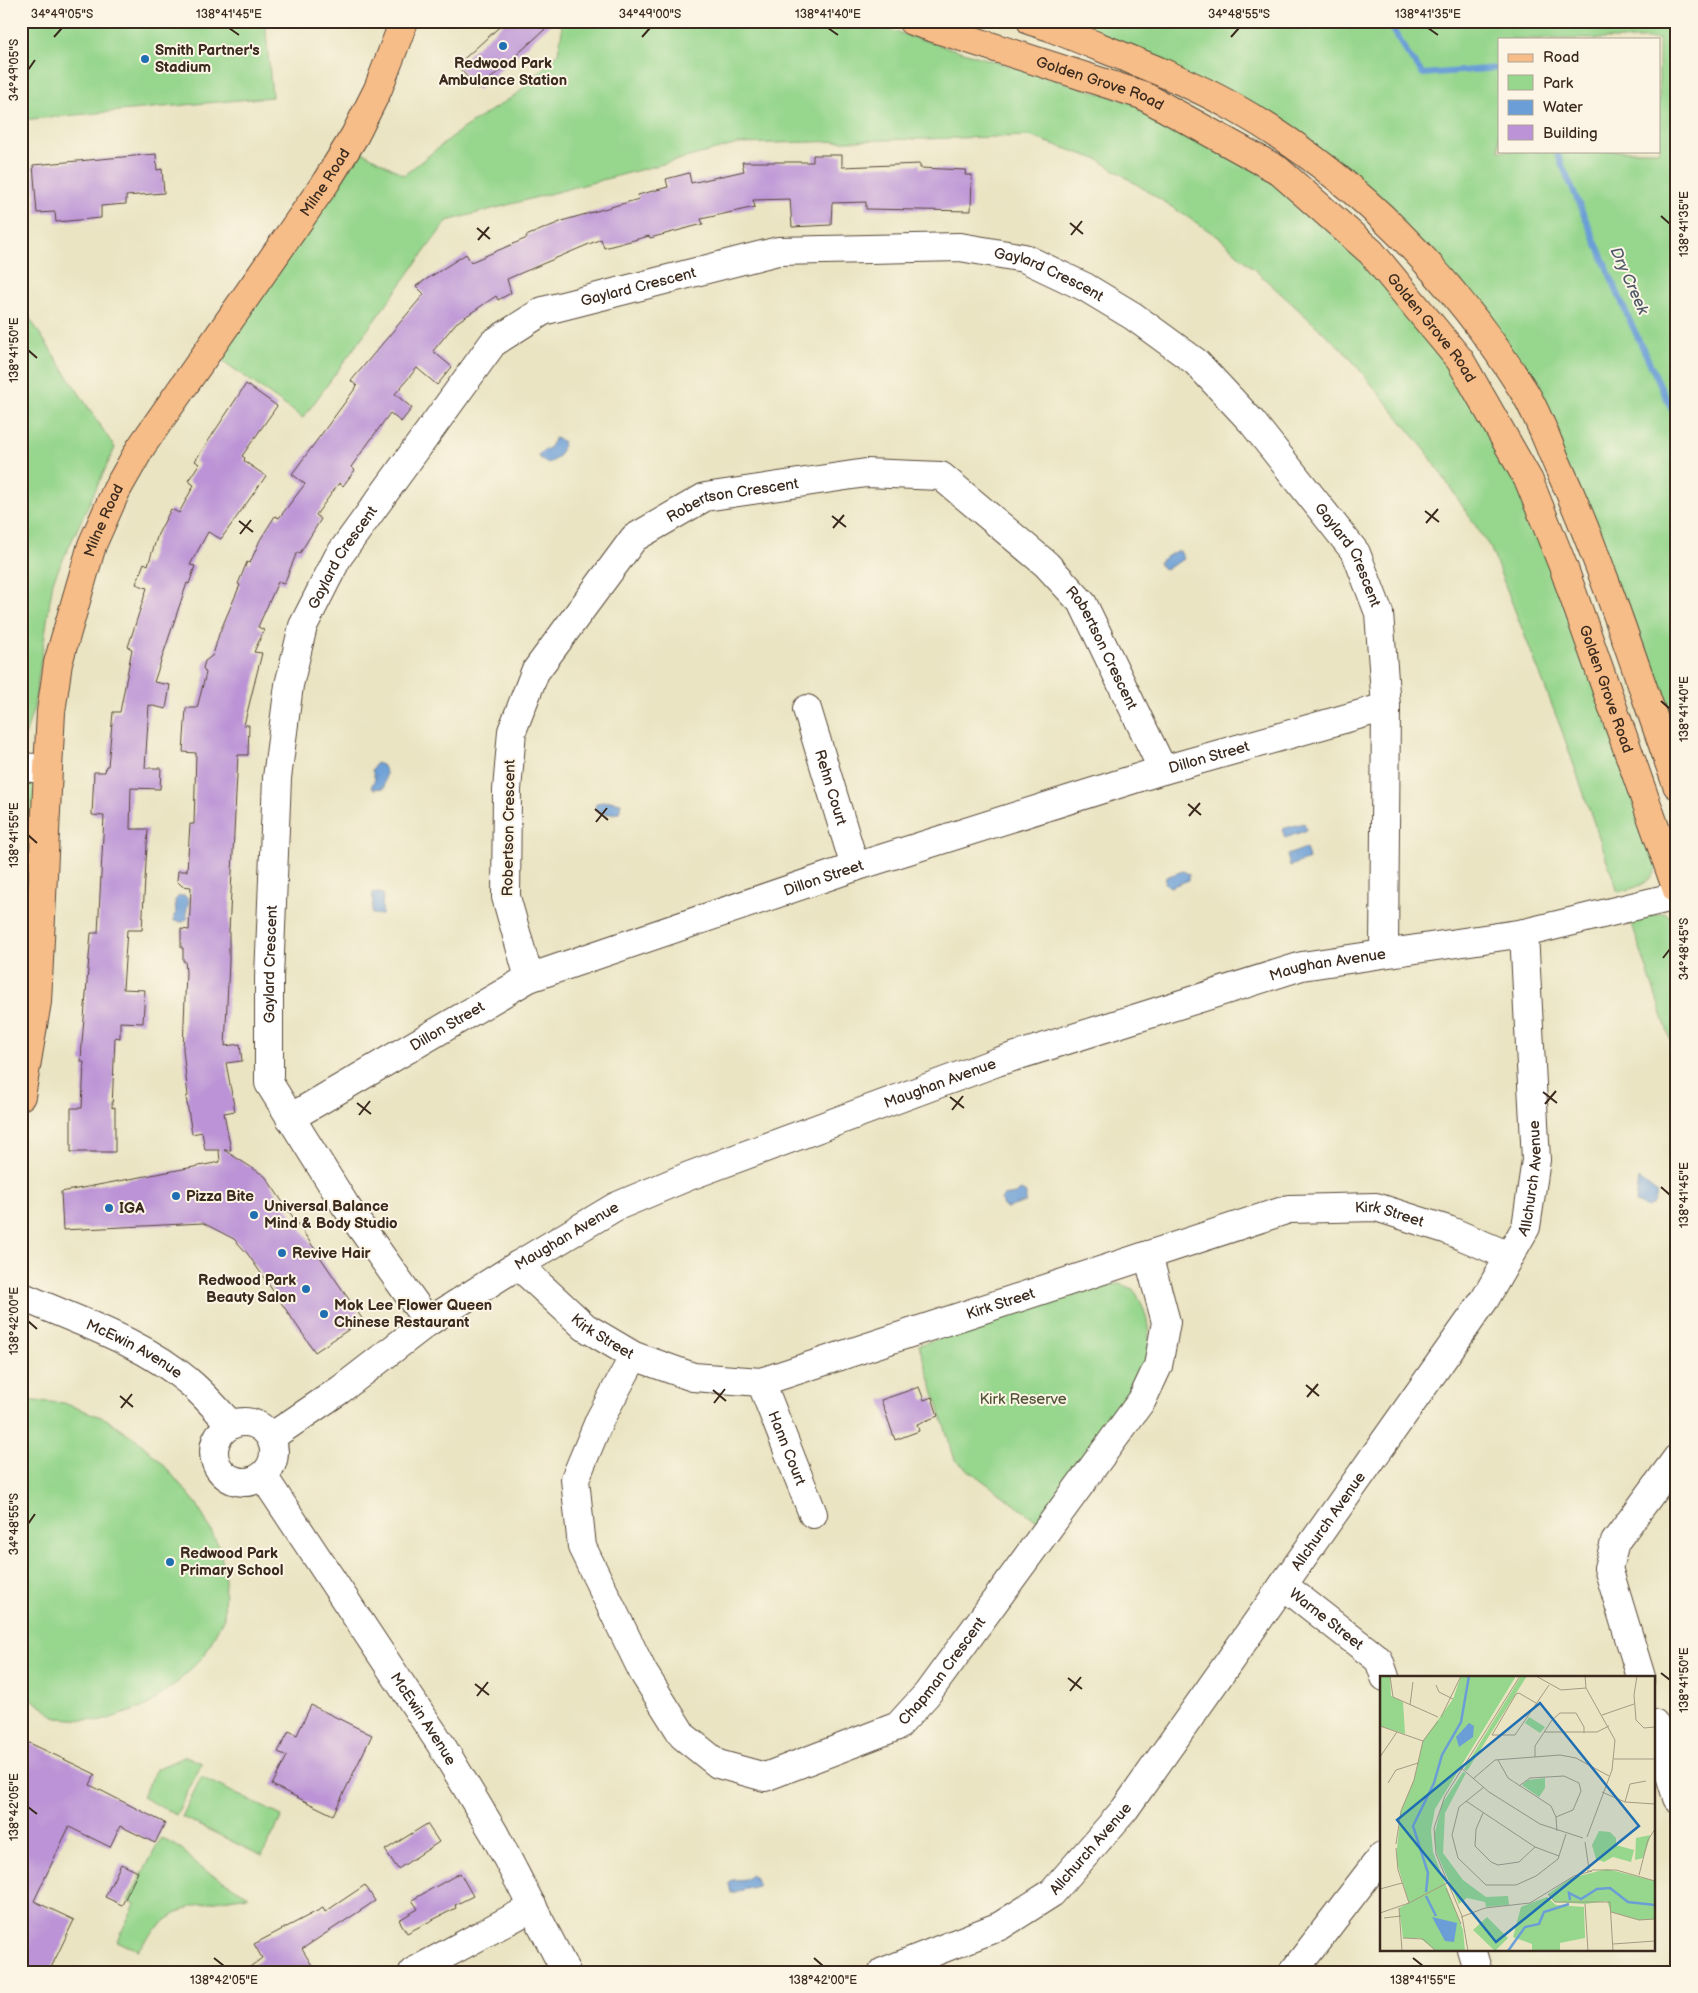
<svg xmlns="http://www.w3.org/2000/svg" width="1698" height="1993" font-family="'Balsamiq Sans',sans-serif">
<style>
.green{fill:#96d68d;stroke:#688056;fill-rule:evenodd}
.water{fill:#6b9ed6;stroke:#53647a}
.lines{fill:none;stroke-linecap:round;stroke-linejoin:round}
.stream{stroke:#6b9ed6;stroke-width:6}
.building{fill:#bb93d6}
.minor-casing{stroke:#554637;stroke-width:30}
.major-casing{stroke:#554637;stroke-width:30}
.minor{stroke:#fff;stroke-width:28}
.major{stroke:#f7bd88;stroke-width:28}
.ticks{fill:none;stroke:#3b2a1e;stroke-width:2}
.poi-dot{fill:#1f6fb2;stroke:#fcf5e5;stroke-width:2}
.labels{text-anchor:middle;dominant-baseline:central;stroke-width:4;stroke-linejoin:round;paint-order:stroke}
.poi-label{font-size:15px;font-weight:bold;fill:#3b2a1e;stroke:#fcf5e5;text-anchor:start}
.street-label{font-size:15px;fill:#3b2a1e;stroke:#fcf5e5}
.park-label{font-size:15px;fill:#52553a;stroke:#fcf5e5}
.water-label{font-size:16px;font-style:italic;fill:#4e5868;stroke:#fcf5e5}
.inset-river{fill:none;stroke:#6b9ed6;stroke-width:2.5}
.inset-road{fill:none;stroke:#a49a81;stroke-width:1}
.view{fill:#1f6fb2;fill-opacity:0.15;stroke:#1f6fb2;stroke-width:2.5}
.inset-edge{fill:none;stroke:#3b2a1e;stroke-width:2.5}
.neatline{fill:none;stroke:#3b2a1e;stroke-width:2}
.ticks-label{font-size:12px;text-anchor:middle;fill:#3b2a1e}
</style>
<rect width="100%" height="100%" fill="#fcf5e5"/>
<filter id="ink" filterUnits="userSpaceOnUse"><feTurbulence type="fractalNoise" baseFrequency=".02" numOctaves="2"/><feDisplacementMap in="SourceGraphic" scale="10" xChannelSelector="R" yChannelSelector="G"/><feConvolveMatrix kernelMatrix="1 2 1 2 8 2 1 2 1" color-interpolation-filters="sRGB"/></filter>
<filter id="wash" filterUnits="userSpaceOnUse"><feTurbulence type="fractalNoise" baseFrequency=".0096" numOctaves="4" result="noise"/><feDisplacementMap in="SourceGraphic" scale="20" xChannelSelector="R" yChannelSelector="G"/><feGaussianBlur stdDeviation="1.12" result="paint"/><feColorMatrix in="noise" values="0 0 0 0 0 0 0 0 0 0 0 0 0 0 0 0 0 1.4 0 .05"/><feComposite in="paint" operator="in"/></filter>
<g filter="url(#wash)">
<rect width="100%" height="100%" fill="#eae4c3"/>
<g class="green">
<polygon points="21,21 265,21 272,97 21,120"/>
<path d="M561,21H860L1139,105L1250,168L1302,202L1369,264L1451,364L1521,484L1658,864C1651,885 1638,887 1618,892L1562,731L1491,549L1426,451L1346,353L1220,238L1099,160L1029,136L738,144L447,221L303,418L216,356L361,151L404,175L462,129L517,94L558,53L562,31Z"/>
<path d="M1031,21H1673L1677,25V785L1578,510L1460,301L1297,147ZM1499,39H1659V151H1499Z"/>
<polygon points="21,305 115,448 53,581 34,707 25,736 21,737"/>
<polygon points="21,767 48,769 21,1096"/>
<polygon points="1665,913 1677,921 1677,1060 1630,918"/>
<path d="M1119,1284L1133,1289C1147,1307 1153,1338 1147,1361C1145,1368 1140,1376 1136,1382L1037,1521L955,1460L919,1345L1059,1298L1107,1285Z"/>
<polygon points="21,1400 64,1403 106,1419 136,1439 162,1463 197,1504 220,1548 225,1579 224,1617 204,1656 179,1681 147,1706 102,1721 57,1718 21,1691"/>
<polygon points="186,1756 202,1763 176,1815 142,1797 156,1769"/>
<polygon points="201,1777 282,1816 262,1856 182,1817"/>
<path d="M161,1838L182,1849L199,1867L249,1896C196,1904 172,1904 138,1950L117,1941L135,1904L128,1901Z"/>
</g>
<g class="water">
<path d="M555,438L563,441C565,450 556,463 546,463L539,457V454L549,448Z"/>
<polygon points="1176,551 1180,551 1184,559 1164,570 1158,562"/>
<polygon points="376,763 382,765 386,772 384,788 373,789 371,787 375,779 372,770"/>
<polygon points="610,801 621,803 619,813 605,814 595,810 596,803"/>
<polygon points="1304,823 1307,830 1285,838 1282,829"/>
<polygon points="1306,848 1309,859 1290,866 1287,855"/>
<polygon points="1183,871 1189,874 1189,880 1170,887 1165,883 1166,877"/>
<polygon points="373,892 383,894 382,915 372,914"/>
<polygon points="179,896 185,896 189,900 186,914 188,918 183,922 174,921 174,915 176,914 175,900"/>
<polygon points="1639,1179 1658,1193 1653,1205 1648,1208 1636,1203"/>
<polygon points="1021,1190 1026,1193 1026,1202 1007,1208 1003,1206 1001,1200 1003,1196 1015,1194"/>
<polygon points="751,1875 754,1876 758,1886 731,1893 729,1884 732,1880 747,1879"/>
</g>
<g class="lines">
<g class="stream">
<polyline points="1388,21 1407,53 1423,74 1499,68"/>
<polyline points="1556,151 1629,319 1677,421"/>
</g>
</g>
<g id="blocks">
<g class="building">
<polygon points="506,21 554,21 478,90 457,65"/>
<polygon points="156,154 157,170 162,169 164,193 126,196 126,204 101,206 101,218 56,222 55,212 37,213 33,165"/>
<polygon points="813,155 842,155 842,167 920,164 920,168 966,170 965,175 972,175 971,211 866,209 866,202 832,203 831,225 792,227 790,199 753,200 755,207 701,219 703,224 650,238 649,236 604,248 601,239 507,279 511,293 498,300 496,296 456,323 433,351 452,367 437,385 417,368 395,394 412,408 401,422 390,413 351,467 355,470 343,486 339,483 316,515 321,519 300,553 297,552 284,584 278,582 258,627 264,630 254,652 262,653 244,725 249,725 248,755 238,755 229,931 229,962 225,1046 240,1044 242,1061 226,1063 235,1111 224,1113 231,1150 224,1150 265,1176 363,1320 315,1352 247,1253 234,1239 203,1223 63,1230 61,1192 220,1162 219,1150 205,1150 202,1132 192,1134 186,1097 188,1096 183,1049 186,972 185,961 183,961 183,948 181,948 181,929 189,930 191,887 182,886 177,881 178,871 187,871 190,824 194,824 196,753 183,752 186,708 197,708 206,673 203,668 205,661 213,655 219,634 240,585 238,584 247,562 250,563 260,540 275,516 279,518 305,484 292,474 357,386 351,381 424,294 416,286 466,254 471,262 527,238 526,236 565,220 639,199 638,195 668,187 666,179 689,173 691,183 744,171 742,162 813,162"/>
<polygon points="246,384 277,406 242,456 245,458 244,461 266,476 221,539 208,532 190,565 195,566 189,584 187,583 154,682 170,685 166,709 149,705 145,768 161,768 160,789 131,788 130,829 148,829 142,930 127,930 123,989 145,990 143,1023 120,1022 120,1038 115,1037 112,1108 115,1107 115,1152 71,1152 71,1108 82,1108 84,1062 81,1062 82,1043 91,933 98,933 104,816 92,815 94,772 105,772 106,766 108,766 113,712 120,712 132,649 128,647 147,588 136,584 144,563 148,565 158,534 171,509 179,513 194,485 188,481 199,464 195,461"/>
<polygon points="919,1387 924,1400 932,1397 938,1416 917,1424 919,1431 895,1440 881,1400"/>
<polygon points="311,1705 372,1735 333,1815 272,1785 287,1756 278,1752 289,1731 297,1735"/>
<polygon points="21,1739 95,1774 90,1785 165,1823 155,1843 120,1826 110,1847 69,1827 34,1901 74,1920 49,1972 21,1972"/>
<polygon points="427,1824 439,1842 398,1869 385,1850"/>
<polygon points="121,1864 138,1872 122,1905 105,1897"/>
<polygon points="460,1873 473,1896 455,1905 456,1908 407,1933 399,1920 418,1909 412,1900"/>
<polygon points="365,1885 375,1901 302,1949 316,1972 243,1972 262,1958 254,1944 323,1908 325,1912"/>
</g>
</g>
</g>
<g filter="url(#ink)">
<use href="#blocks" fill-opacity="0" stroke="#554637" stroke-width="1"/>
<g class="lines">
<g class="minor-casing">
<g id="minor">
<path id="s1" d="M807,709L855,867"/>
<polyline points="21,767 48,769"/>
<path id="s2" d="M529,978L506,897L507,790L512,731L535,672L634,538L705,497L866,473L941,476L1046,564L1083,604L1163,770"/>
<path id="s3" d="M290,1118L529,978L855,867L1163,770L1386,707"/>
<path id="s4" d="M518,1265L585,1327L634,1356L693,1377L761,1382L1289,1209L1376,1207L1448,1230L1509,1256"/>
<path id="s5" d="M21,1296C77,1321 141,1341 188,1381C204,1394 217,1410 231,1425"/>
<path id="s6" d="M428,1322L345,1205L269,1083V978L277,778L289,685L303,626L338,557L493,343L543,311L778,251L960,247L1024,258L1085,287L1133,316L1196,362L1252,422L1356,553L1379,613L1386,707L1384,952"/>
<path id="s7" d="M634,1356L600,1419L575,1479L582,1547L643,1672L683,1736L718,1764L765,1777L898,1726L927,1694L1142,1400L1158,1366L1166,1322L1148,1255"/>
<path id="s8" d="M761,1382L813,1514"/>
<circle cx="244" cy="1452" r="30"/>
<path id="s9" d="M271,1437L340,1390L428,1322L518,1265L615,1207L689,1176L997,1062L1302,966L1524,933L1677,896"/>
<path id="s10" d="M263,1476L440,1743L494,1833L566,1972"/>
<path id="s11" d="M1283,1585L1379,1660L1385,1677"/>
<polyline points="1641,1677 1608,1568 1615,1542 1677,1458"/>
<polyline points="1654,1723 1677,1798"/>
<polyline points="1471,1949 1478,1972"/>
<polyline points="413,1972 533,1907"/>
<path id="s12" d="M883,1972L1000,1926L1052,1893L1125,1809L1485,1299L1526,1227L1536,1160L1524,933"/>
<polyline points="1293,1972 1382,1856"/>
</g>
</g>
<g class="major-casing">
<g id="major">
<path id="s13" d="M912,21L1142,95L1278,170L1371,252L1460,360L1529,481L1563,566L1677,890"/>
<path d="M1031,21L1050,27C1112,53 1177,75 1235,108C1354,175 1453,277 1525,393C1539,416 1548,444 1559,468C1605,570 1639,679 1677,785"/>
<path id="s14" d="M21,1096L37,1002L48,769L51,712L58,663L92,545L116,491L141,447L326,182L355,135L378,89L404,21"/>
</g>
</g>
<use href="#minor" class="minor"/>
<use href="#major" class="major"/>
</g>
</g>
<path class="ticks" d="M229,28L239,35M828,28L838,35M1428,28L1438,35M54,37L62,28M642,37L650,28M1231,37L1239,28M28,70L35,60M1661,216L1670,224M1070,223L1083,234M477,228L490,239M1071,235L1082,221M478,240L489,227M28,350L37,358M1425,511L1439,522M832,516L846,527M239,521L253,532M1426,523L1438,509M833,528L844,515M240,534L251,520M1661,701L1670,709M1188,804L1201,815M595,809L608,820M1189,816L1200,803M596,822L607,808M28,835L37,843M1663,958L1670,949M1543,1092L1557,1103M950,1097L964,1108M357,1103L371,1114M1545,1104L1556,1091M952,1110L963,1096M359,1115L370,1101M1661,1187L1670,1195M28,1321L37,1329M1306,1385L1319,1396M713,1390L726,1401M120,1396L133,1407M1307,1397L1318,1384M714,1403L725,1389M121,1408L132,1394M28,1524L35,1514M1661,1673L1670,1680M1068,1678L1082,1689M475,1684L489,1695M1070,1691L1081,1677M477,1696L488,1682M28,1807L37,1814M214,1958L224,1966M814,1958L823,1966M1413,1958L1423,1966"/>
<g class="poi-dot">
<circle cx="503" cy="46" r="5"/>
<circle cx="145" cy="59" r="5"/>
<circle cx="176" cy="1196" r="5"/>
<circle cx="109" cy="1208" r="5"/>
<circle cx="254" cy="1215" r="5"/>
<circle cx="282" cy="1253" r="5"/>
<circle cx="306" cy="1289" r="5"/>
<circle cx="324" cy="1314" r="5"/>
<circle cx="170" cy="1562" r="5"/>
</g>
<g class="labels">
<g class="poi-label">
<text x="155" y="50">Smith Partner's<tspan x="155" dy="17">Stadium</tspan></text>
<text x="503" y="63" text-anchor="middle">Redwood Park<tspan x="503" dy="17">Ambulance Station</tspan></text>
<text x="186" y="1196">Pizza Bite</text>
<text x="264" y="1206">Universal Balance<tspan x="264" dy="17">Mind &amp; Body Studio</tspan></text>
<text x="119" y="1208">IGA</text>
<text x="292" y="1253">Revive Hair</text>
<text x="296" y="1280" text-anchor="end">Redwood Park<tspan x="296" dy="17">Beauty Salon</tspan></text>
<text x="334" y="1305">Mok Lee Flower Queen<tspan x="334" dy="17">Chinese Restaurant</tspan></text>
<text x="180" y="1553">Redwood Park<tspan x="180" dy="17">Primary School</tspan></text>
</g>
<g class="street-label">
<text stroke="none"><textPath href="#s13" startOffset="198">Golden Grove Road</textPath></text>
<text stroke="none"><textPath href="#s14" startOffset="990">Milne Road</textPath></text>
<text stroke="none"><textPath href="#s6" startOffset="1666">Gaylard Crescent</textPath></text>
<text stroke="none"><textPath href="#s6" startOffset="1246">Gaylard Crescent</textPath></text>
<text stroke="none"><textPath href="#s13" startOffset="618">Golden Grove Road</textPath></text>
<text stroke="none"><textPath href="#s2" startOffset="588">Robertson Crescent</textPath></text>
<text stroke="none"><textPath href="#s14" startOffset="585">Milne Road</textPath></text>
<text stroke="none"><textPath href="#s6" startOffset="2086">Gaylard Crescent</textPath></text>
<text stroke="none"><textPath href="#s6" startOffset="826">Gaylard Crescent</textPath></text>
<text stroke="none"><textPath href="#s2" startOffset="1039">Robertson Crescent</textPath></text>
<text stroke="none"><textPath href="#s13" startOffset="1022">Golden Grove Road</textPath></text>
<text stroke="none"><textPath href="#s3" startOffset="992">Dillon Street</textPath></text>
<text stroke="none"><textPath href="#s1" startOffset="82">Rehn Court</textPath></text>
<text transform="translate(509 828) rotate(-89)">Robertson Crescent</text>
<text stroke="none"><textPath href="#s3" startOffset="588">Dillon Street</textPath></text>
<text stroke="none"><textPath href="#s6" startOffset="406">Gaylard Crescent</textPath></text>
<text stroke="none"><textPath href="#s9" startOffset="1168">Maughan Avenue</textPath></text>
<text stroke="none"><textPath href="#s3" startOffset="182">Dillon Street</textPath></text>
<text stroke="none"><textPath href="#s9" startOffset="762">Maughan Avenue</textPath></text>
<text stroke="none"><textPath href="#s12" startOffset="1055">Allchurch Avenue</textPath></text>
<text stroke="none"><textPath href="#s4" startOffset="936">Kirk Street</textPath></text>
<text stroke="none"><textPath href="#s9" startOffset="358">Maughan Avenue</textPath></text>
<text stroke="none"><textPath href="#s4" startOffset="531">Kirk Street</textPath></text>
<text stroke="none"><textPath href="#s4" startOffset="111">Kirk Street</textPath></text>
<text stroke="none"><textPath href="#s5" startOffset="125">McEwin Avenue</textPath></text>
<text stroke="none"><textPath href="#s8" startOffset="71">Hann Court</textPath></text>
<text stroke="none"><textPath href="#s12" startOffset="651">Allchurch Avenue</textPath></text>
<text stroke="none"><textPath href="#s11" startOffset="55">Warne Street</textPath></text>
<text stroke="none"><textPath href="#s7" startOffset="726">Chapman Crescent</textPath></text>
<text stroke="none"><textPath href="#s10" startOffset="291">McEwin Avenue</textPath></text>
<text stroke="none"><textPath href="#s12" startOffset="246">Allchurch Avenue</textPath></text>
</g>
<g class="park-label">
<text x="1023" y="1399">Kirk Reserve</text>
</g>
<g class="water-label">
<text transform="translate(1629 281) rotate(66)">Dry Creek</text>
</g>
</g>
<g transform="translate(1380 1676)">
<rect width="275" height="275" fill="#eae4c3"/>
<path d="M0,0H10L11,20L23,26L25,58L0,50ZM81,0H136L55,133L51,154L53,176L83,254L85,275H56L40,262H23L19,232L29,227L17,187V172L21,135L34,104L43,65L73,23ZM141,0H147L87,95L84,93ZM149,41L165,51L160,57L145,47ZM83,96L86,97L65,137L63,177L83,204L106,221L128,220L129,229L106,231L105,226L87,222L79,228L57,178L54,160L62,128ZM165,102V112L159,121L142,109L148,104ZM219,155L230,156L236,162V169L254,174L251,186L233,181L224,186L216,183L212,169ZM271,159L263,182L255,184L256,162ZM227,193L275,205V243L259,244L231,236L227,225L205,228L175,226L168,218L191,202ZM167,221L176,229L204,231L205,262L180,267V275H152V268L133,261L141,231ZM107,241L128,262L115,275L93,254Z" fill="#96d68d"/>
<path d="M89,47L94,50L93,61L79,71L76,61ZM52,241L77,247L74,266L65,265Z" fill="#6b9ed6"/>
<path class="inset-river" d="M46,216L48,197L33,150L54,107L62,79L81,46L89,0M46,220L56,240M190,224L189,217L201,223L217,213L230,212L248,226L275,229M128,275L145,251L159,248L164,236L189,228"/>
<path class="inset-road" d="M10,0L13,21L58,41M156,0L181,14L206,12M205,0L206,12L235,64L232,94L207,161M257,0L254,19L256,44L264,52L275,51M56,9L59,16L73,23M156,27L139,17L136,18L112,59H135L169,9M30,29L33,6M222,39L254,28M61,41L81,0M0,50L43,65M164,56H217L229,50M0,81L17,56M155,81V70L172,44L180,37H196L204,51V57M234,83H275M118,84L128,102L171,130L176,141L177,155M80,91L109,116L160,148L203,162M94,102L115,84L180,79L196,82L229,100M8,107L16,94L38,87M139,110L150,102L184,100L199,107L201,115L193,134L176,141M104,111L79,131L72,159L78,182L106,209H136L156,200L178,183L186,158M222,116L245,126L275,128M86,125L155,171L179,180M245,126L250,108L266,105M103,137L96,153L95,170L111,186L118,189L139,186L155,171M205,166L209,193M16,168L21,135L34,104L43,65L58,45M16,172L18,194L29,227M212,194H236L275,205M259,199L268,164L275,153M66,212L81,248M0,213L22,207M168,218L175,226H230L233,275M205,228L208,275M19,232L22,275M231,236L259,244L275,243M0,237L29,227L67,207M81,241L105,232L150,227L194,200L212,195H207M4,242L21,240M0,246V264M23,262L43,263L56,275M233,268L275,265M88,275L82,240L56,178L54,152L65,120L140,0"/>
<path class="view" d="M160,27L259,150L116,266L17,144Z"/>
<rect width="275" height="275" class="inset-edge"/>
</g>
<rect width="1698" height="1993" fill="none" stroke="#fcf5e5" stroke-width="55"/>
<rect x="1498" y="38" width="162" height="115" fill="#fcf5e5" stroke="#afa495"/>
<rect x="1508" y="54" width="25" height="8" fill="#f7bd88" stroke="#afa495"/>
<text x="1543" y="62" font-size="15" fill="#3b2a1e">Road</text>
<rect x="1508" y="75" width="25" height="15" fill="#96d68d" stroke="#afa495"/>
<text x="1543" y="88" font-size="15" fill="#3b2a1e">Park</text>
<rect x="1508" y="100" width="25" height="15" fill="#6b9ed6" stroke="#afa495"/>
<text x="1543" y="112" font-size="15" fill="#3b2a1e">Water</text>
<rect x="1508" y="125" width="25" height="15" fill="#bb93d6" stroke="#afa495"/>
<text x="1543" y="138" font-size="15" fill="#3b2a1e">Building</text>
<rect x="28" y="28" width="1642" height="1938" class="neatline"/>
<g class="ticks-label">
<text x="62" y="18">34°49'05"S</text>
<text x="229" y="18">138°41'45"E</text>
<text x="650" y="18">34°49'00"S</text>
<text x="828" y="18">138°41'40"E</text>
<text x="1239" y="18">34°48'55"S</text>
<text x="1428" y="18">138°41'35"E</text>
<text transform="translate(14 70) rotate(-90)" y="4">34°49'05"S</text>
<text transform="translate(1684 224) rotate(-90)" y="4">138°41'35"E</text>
<text transform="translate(14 350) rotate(-90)" y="4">138°41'50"E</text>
<text transform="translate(1684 709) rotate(-90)" y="4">138°41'40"E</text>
<text transform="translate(14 835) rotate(-90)" y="4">138°41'55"E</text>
<text transform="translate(1684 949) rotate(-90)" y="4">34°48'45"S</text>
<text transform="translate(1684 1195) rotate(-90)" y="4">138°41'45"E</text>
<text transform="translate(14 1321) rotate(-90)" y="4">138°42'00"E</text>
<text transform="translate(14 1524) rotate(-90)" y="4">34°48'55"S</text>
<text transform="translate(1684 1680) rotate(-90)" y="4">138°41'50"E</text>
<text transform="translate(14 1807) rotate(-90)" y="4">138°42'05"E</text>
<text x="224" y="1984">138°42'05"E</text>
<text x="823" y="1984">138°42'00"E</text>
<text x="1423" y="1984">138°41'55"E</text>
</g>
</svg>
